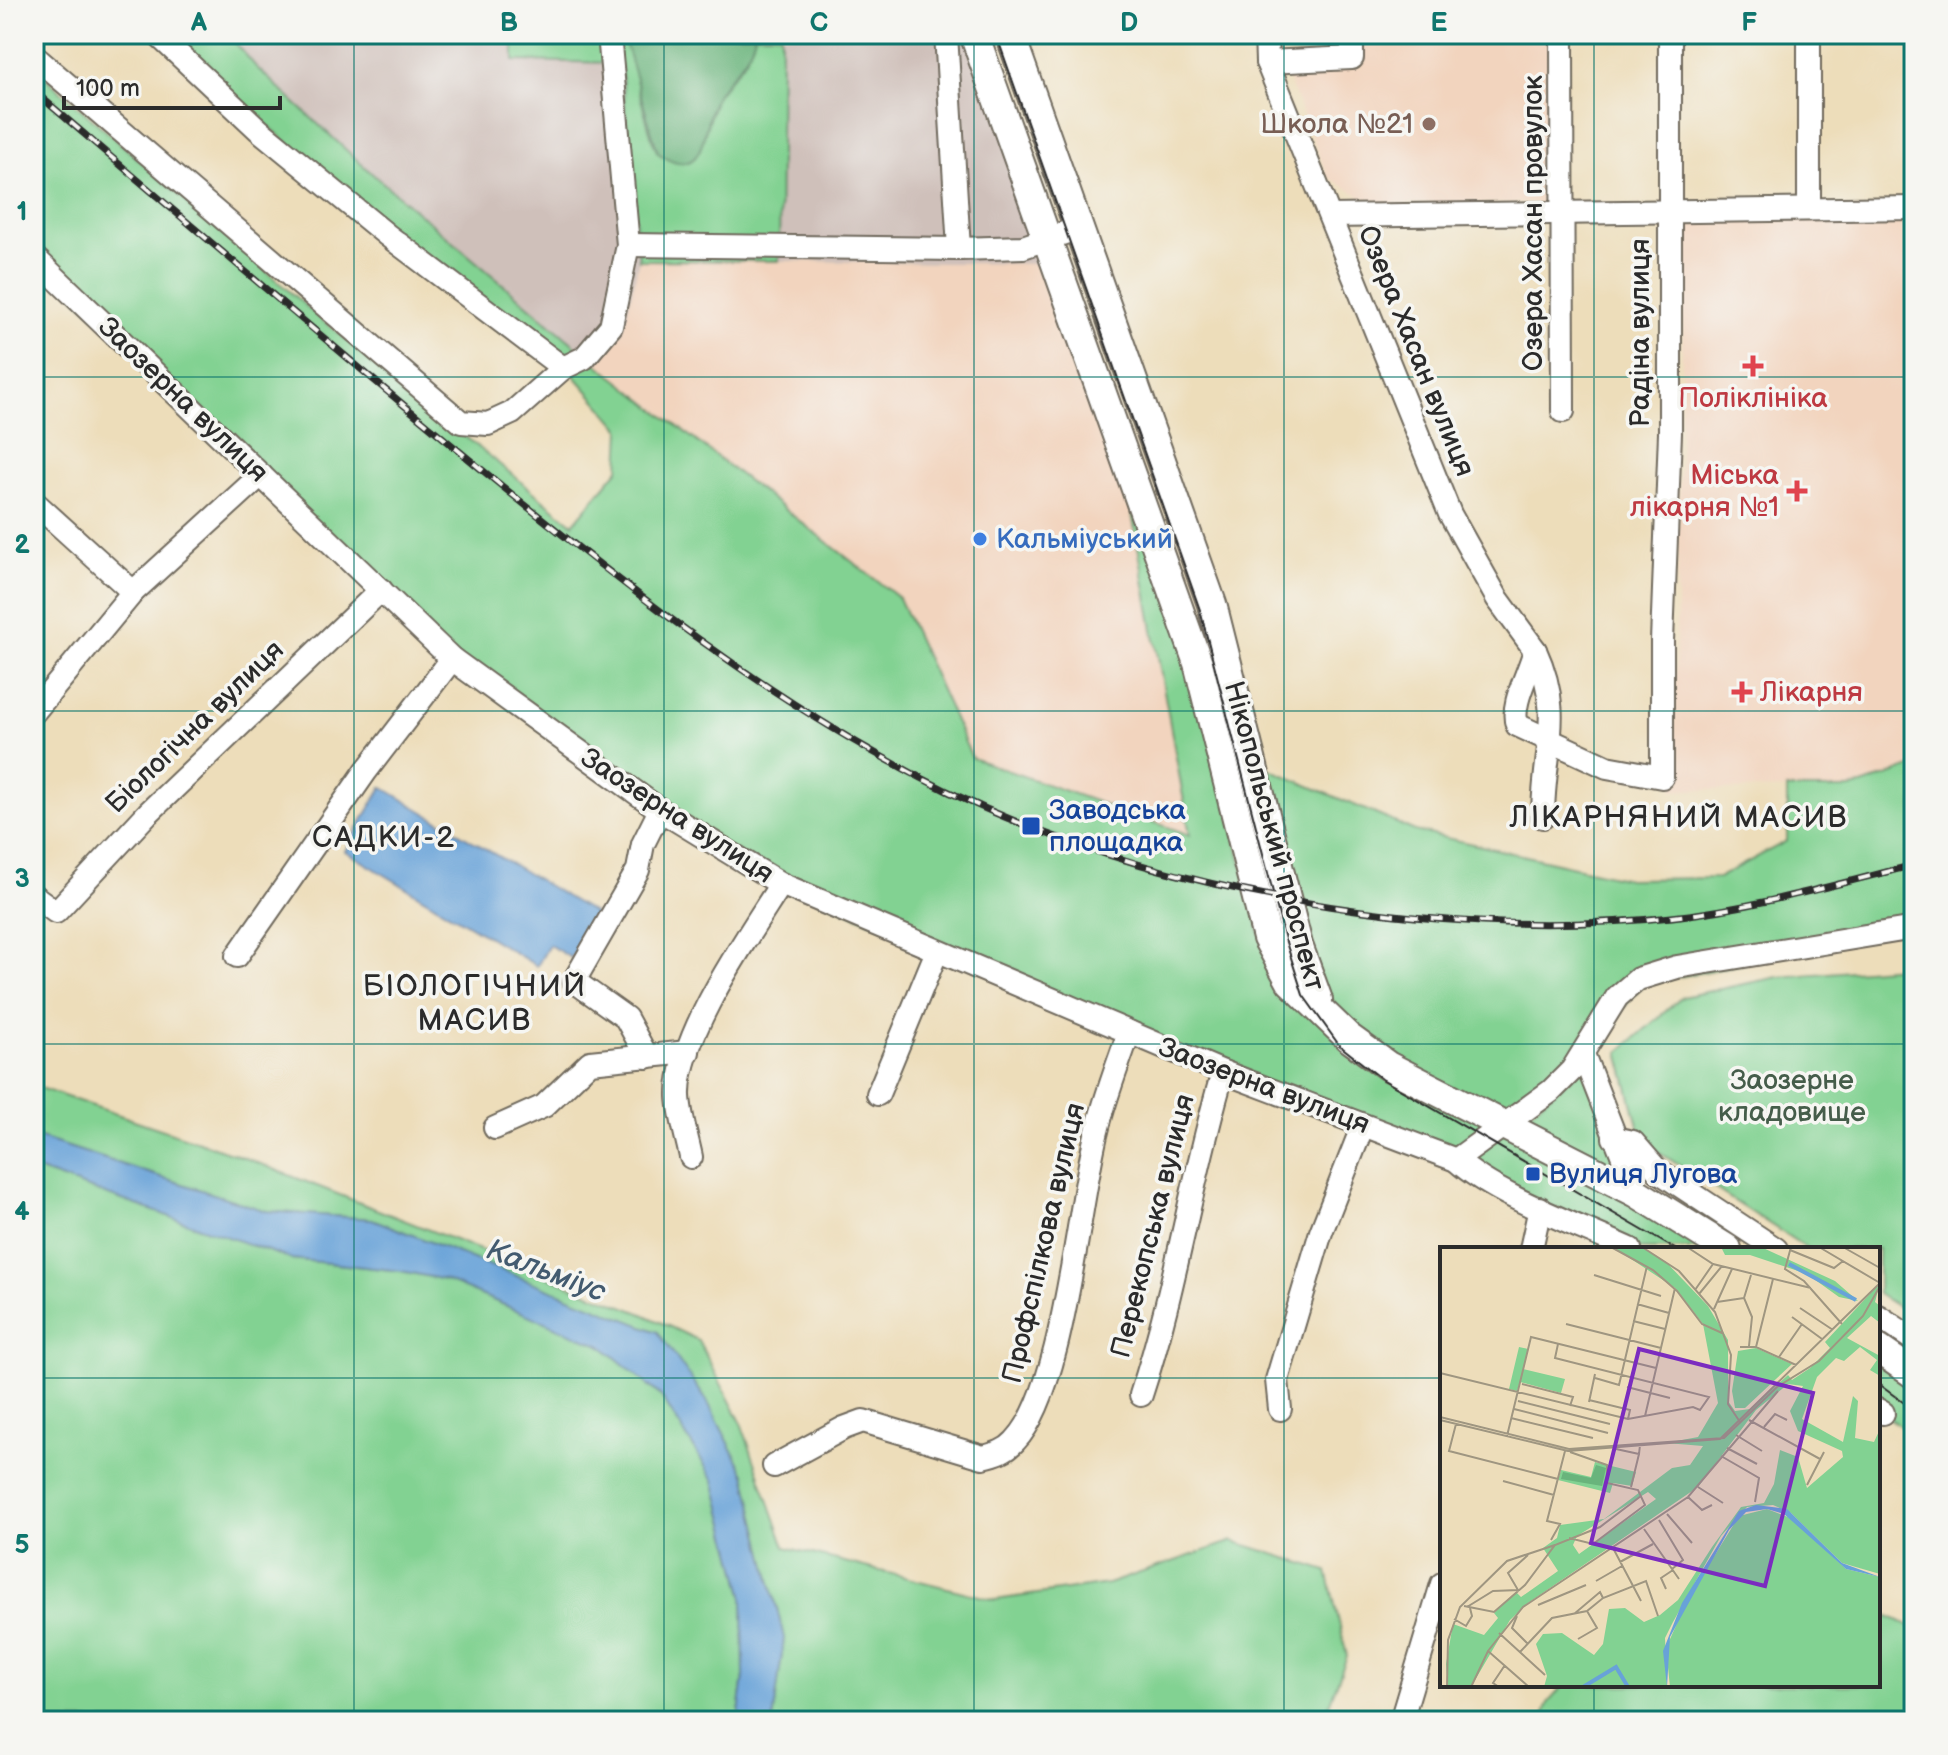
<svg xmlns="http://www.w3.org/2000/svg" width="1948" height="1755" font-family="'Balsamiq Sans',sans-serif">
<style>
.built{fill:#f2d4be}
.industrial{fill:#cfc0ba}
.green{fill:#82d292;stroke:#567e5e;stroke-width:2}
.forest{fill:#69b47c;stroke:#4a7054;stroke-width:2}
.water{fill:#68a2d8;stroke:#4a6682;stroke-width:2}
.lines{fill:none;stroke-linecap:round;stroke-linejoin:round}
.minor-casing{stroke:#6f695d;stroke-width:26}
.major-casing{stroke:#6f695d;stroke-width:32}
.minor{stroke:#fff;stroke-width:22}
.major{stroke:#fff;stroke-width:28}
.tram{stroke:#2b2b2b;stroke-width:2}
.rail-casing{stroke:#2b2b2b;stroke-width:7}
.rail{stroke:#f6f6f2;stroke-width:4;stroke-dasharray:12;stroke-linecap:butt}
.grid{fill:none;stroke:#0f766e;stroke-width:2;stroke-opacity:0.55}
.education-dot{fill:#8d6e63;stroke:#f6f6f2;stroke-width:3}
.health-dot{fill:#e0444e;stroke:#f6f6f2;stroke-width:3}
.shop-dot{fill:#3f7fe0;stroke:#f6f6f2;stroke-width:3}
.transit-dot{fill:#1a4fb4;stroke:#f6f6f2;stroke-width:3}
.labels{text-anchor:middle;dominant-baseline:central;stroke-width:7;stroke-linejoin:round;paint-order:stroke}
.education-label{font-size:28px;fill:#785e54;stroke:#f6f6f2;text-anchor:end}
.street-label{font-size:28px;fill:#2b2b2b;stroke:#f6f6f2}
.health-label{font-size:28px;fill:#be3a42;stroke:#f6f6f2}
.shop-label{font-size:28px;fill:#366cbe;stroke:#f6f6f2;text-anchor:start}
.transit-label{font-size:28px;fill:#164399;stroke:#f6f6f2;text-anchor:start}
.park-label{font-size:28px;fill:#455d4a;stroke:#f6f6f2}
.neighbourhood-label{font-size:30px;letter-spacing:2px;fill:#2b2b2b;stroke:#f6f6f2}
.water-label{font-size:30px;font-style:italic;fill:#435b70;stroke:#f6f6f2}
.inset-river{fill:none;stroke:#68a2d8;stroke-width:4}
.inset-road{fill:none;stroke:#9f9681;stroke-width:2}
.view{fill:#7b2cbf;fill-opacity:0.15;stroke:#7b2cbf;stroke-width:4}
.inset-edge{fill:none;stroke:#2b2b2b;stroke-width:4}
.neatline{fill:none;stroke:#0f766e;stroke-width:3}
.grid-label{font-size:26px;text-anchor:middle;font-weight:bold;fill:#0f766e}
</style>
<rect width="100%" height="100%" fill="#f6f6f2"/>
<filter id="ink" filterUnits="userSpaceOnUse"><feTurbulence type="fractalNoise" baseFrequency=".0125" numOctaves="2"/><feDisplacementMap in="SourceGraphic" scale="16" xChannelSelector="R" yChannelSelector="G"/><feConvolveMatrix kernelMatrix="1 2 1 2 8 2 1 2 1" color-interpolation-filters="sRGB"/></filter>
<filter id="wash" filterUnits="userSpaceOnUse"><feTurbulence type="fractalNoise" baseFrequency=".006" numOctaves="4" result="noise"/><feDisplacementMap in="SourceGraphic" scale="32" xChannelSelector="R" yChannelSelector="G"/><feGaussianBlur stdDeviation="1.8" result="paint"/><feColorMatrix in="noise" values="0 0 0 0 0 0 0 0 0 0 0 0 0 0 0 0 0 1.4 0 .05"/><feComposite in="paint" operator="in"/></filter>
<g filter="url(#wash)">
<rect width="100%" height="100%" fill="#edddba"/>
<g class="built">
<polygon points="1362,34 1551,34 1551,203 1374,204 1328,177 1285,71 1362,67"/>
<polygon points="1914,212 1914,766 1851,789 1673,790 1685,216"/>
<polygon points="639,260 1050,264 1126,480 1191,835 972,758 899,598 597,364 623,332"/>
</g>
<g class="industrial">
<polygon points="228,34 514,34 514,60 621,62 639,260 623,332 597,364 369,171 256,67"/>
<polygon points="781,34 967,34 1050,264 779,261"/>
</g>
<g class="green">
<polygon points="163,34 228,34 256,67 369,171 597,364 899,598 972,758 1190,835 1126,480 1192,666 1261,939 1329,1020 1723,1249 1630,1249 1468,1171 781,884 452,659 34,257 34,68 322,320 573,524 619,469 621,429 567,367 389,231"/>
<path d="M514,34H627C626,44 652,145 657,151C661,156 668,159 673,162L699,152L716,96L746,59L755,34H781L779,261L639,260L621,63L514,61Z"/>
<polygon points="1258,764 1415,831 1628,879 1718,878 1787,841 1787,789 1851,789 1914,766 1914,929 1644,984 1590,1046 1505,1116 1397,1059 1326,1002"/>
<polygon points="1914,966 1914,1317 1878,1294 1878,1249 1808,1249 1642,1141 1619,1052 1682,997 1778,977"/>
<polygon points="1591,1061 1645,1190 1518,1122"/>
<polygon points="34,1086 243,1157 643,1314 698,1340 740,1420 785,1547 995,1600 1108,1584 1233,1541 1327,1571 1347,1656 1323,1721 773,1721 784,1638 745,1474 707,1401 658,1332 372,1219 266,1211 34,1136"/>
<polygon points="34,1169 291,1259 401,1271 445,1280 602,1346 661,1396 714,1480 743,1594 744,1676 738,1721 34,1721"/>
<polygon points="1878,1350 1914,1374 1914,1436 1878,1410"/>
<polygon points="1878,1611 1914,1628 1914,1721 1739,1721 1668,1715 1666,1721 1542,1721 1548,1703 1564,1685 1878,1685"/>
</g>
<path class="forest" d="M627,34H755C750,62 729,74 716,97C700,124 710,187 658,153L626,46Z"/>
<g class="water">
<polygon points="382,787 597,915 571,958 549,945 537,966 345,851"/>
<polygon points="34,1136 266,1211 372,1219 658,1332 707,1401 745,1474 784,1638 773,1721 738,1721 744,1676 743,1594 714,1480 661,1396 602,1346 445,1280 401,1271 291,1259 34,1169"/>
</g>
</g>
<g filter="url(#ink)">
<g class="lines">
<g class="minor-casing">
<g id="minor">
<polyline points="157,34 259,130 387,235 563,368"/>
<polyline points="946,34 959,249 1023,247 1079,228"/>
<path d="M1266,34L1267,62L1450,514L1497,598L1535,650C1529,674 1510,704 1517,725L1607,767L1662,777V641L1670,433V34"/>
<polyline points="1562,34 1563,411"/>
<polyline points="1809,34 1809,209"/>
<polyline points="34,56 461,422 488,424 512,413 563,368 584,358 611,326 628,245 609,34"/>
<polyline points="1267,62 1352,58 1352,34"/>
<polyline points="1330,216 1914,208"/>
<polyline points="628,245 959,249"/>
<path d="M34,257L452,659L660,810L781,884L1223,1072L1456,1160C1497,1197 1578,1225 1630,1249"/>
<polyline points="34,502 133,592"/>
<path d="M1535,650C1565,715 1543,751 1543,817"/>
<polyline points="34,712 133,592 261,475"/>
<polyline points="34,896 56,912 148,813 381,590"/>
<polyline points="237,956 366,771 452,659"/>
<polyline points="1583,1054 1637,1193"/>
<polyline points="647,1057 626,1018 574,981 638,870 643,844 660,810"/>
<polyline points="878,1094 937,951"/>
<polyline points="495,1128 544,1106 590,1062 688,1052"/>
<polyline points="1614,1138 1633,1142 1658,1171 1776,1249"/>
<path d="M691,1157C687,1137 680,1116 679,1096C677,1037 749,935 781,884"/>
<polyline points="1456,1160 1551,1091 1572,1070 1617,997 1638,979 1677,967 1914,928"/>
<polyline points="1531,1249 1540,1208"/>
<polyline points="1878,1316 1914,1340"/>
<path d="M1141,1395C1176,1289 1191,1179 1223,1072"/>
<polyline points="1280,1409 1277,1380 1321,1232 1363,1125"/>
<polyline points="1878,1410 1883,1413"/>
<path d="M774,1466L844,1428L863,1421L983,1457C996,1454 1006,1451 1015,1441C1064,1391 1078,1204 1097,1131C1105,1097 1118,1065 1129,1032"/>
<polyline points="1401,1721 1442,1584"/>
</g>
</g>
<g class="major-casing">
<g id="major">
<polyline points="974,34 1198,663 1267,938 1291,982 1348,1037 1388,1066 1637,1193 1727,1249"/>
<polyline points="1010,34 1212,604 1298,945 1318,1000"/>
<polyline points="1878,1349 1914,1374"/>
</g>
</g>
<use href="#minor" class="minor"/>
<use href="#major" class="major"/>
<g class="tram">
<polyline points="996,34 1200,610 1285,939 1303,995 1339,1045 1382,1079 1675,1249"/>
<polyline points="1878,1384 1914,1410"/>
</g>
<g class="rail-casing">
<path id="rail" d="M34,91C179,215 323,339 470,460C620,583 772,705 947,791C1158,893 1439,942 1672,917C1754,908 1834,885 1914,865"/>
</g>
<use href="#rail" class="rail"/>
</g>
</g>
<path class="grid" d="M354,34V1721M664,34V1721M974,34V1721M1284,34V1721M1594,34V1249M34,377H1914M34,711H1914M34,1044H1914M34,1378H1442M1878,1378H1914M1594,1685V1721"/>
<circle class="education-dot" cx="1429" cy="124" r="8"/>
<g class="health-dot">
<path d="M1749 354h8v8h8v8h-8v8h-8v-8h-8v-8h8z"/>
<path d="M1793 479h8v8h8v8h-8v8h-8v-8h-8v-8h8z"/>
<path d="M1738 680h8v8h8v8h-8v8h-8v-8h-8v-8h8z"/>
</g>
<circle class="shop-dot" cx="980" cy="539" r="8"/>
<g class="transit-dot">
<rect x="1021" y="816" width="20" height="20" rx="4"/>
<rect x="1525" y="1166" width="16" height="16" rx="4"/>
</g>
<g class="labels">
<g class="education-label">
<text x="1413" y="124">Школа №21</text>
</g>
<g class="street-label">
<text transform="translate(1533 223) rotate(-90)">Озера Хасан провулок</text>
<text transform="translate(1640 333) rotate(-90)">Радіна вулиця</text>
<text transform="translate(1416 351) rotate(68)">Озера Хасан вулиця</text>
<text transform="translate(183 400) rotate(44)">Заозерна вулиця</text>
<text transform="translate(195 727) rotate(-44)">Біологічна вулиця</text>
<text transform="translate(677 816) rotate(33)">Заозерна вулиця</text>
<text transform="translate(1274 836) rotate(75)">Нікопольський проспект</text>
<text transform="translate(1264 1086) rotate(21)">Заозерна вулиця</text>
<text transform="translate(1153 1226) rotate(-76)">Перекопська вулиця</text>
<text transform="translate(1044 1243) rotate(-77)">Профспілкова вулиця</text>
</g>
<g class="health-label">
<text x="1753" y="398">Поліклініка</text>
<text x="1779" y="475" text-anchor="end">Міська<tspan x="1779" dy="32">лікарня №1</tspan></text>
<text x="1760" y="692" text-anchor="start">Лікарня</text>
</g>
<g class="shop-label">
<text x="996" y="539">Кальміуський</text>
</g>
<g class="transit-label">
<text x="1049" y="810">Заводська<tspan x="1049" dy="32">площадка</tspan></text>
<text x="1549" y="1174">Вулиця Лугова</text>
</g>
<g class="park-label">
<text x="1792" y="1080">Заозерне<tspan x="1792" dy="32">кладовище</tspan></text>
</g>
<g class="neighbourhood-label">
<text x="1679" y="818">ЛІКАРНЯНИЙ МАСИВ</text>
<text x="384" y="838">САДКИ-2</text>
<text x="475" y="987">БІОЛОГІЧНИЙ<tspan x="475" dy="34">МАСИВ</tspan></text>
</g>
<g class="water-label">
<text transform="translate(546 1271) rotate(21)">Кальміус</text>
</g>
</g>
<g transform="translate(1440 1247)">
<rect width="440" height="440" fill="#edddba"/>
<path d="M173,0H201L226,15L268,59L288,93V154L295,164L310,162L348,128L352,133L370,121L390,101L385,95L440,36L435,55L440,59V76L431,69L407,91L440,109V129L430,123L437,113L420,100L404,114L396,111L377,130L362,172L403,195L413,149L418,154L415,191L434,195L440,182V327L402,316L351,266L333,258L307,260L281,289L233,375L225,391L227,440H104L107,429L96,397L103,387L122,386L154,408L163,397L169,362L185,361L204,375L220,368L238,353L272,300L301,260L324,256L334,237L340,203L358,210L367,241L403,210L402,204L358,184L350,164L363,139L348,137L316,163L258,240L88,356L70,373L31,440H8L6,417L13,377L44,388L58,371L54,366L76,345L81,350L118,324L103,301L117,291L120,278L164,272L232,221L250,218L263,199L226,196L258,190L278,156L263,77L235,41ZM208,245L216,252L139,307L133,298L137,289ZM281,0H321L395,34L418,54L399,50L367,27L310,8H285ZM79,100L88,102L83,122L125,132L121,146L80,135L77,144L69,142ZM316,101L352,117L305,161H295L292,144L298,104ZM155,215L196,225L192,239L173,236L170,246L118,233L121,223L151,230ZM327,262L353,272L406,322L440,330V440H230L226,401L249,350L299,269Z" fill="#82d292" fill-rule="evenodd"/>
<path d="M156,218L166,221L162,239L121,232L123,225L151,231Z" fill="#69b47c"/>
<path d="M316,258L347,262L402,316L440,330L406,322L344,267L327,262L306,265L289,283L230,390L227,440L223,404L242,356L299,264Z" fill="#68a2d8"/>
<path class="inset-river" d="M349,17L416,53M143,440L176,420L188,440"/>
<path class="inset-road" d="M171,0L213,23L237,44L262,77L282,86M202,0L239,24L275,65L291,108L288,157L300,175M247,0L273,17L371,41M351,0L345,22L364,34L402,77M379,0L440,36M403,0L440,21M350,3L394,21L403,14M154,28L221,49M255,43L273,17M259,47L282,19M277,55L304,51M197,57L229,66M360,61L393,83M274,62L292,22M352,70L382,92M193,74L225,82M126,77L221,101M309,99L312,70L304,51L311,28M300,100H316L356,118M316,100L333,32M339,110L362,77M0,126L188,172L253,160L260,163L269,150L115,111L118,97M155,131L179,138L207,19M82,137L133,150L130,159M187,140L230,151M149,153L190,163L188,172M78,154L170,177M149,155L155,127M74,162L168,186M205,169L235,41M0,170L129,202L284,191L337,140L379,114L423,69L440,39M71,171L153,191M0,173L128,204L280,192L440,36M309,173L380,212M16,177L9,204L118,232M324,180L335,167L347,173M296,188L322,204M67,189L91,90L216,121M287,201L317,217M176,202L199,207L200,198M281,209L319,231L315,255M63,234L114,248M367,238L384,205M191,240L199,207M258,240L283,256M248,250L262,263L272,258M227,267L252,296M219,273L243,313L232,322M204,282L239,332M129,291L153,297L205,258L198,243L167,236V218L130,205M111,293L120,277L107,274L125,204M173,301L201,354M180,315L213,297M156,334L182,319M226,342L221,331L233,323M98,358L146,338M24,359L54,365L85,338L115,298L160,280L201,249M27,360L53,344L78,343L68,326L88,308M134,367L160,345L163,351M77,369L72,381L88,397M14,372L26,379L32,369L30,361M59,386L105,428M138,392L157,381L147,364M48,404L89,440M80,405L112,371L147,364L163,351L206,334L218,369M7,440L8,393L20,360L67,314L115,298M31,440L48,404L83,360L248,250L338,144M59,440L53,436L65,418"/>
<path class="view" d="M199,102L373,146L325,339L151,296Z"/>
<rect width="440" height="440" class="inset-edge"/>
</g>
<rect width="1948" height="1755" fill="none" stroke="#f6f6f2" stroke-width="88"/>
<path d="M64 96v12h216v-12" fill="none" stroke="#2b2b2b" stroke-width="4"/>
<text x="76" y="96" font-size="24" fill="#2b2b2b" stroke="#f6f6f2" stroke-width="6" paint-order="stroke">100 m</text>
<rect x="44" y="44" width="1860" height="1667" class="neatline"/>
<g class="grid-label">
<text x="199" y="31">A</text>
<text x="509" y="31">B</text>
<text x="819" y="31">C</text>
<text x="1129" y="31">D</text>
<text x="1439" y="31">E</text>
<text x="1749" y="31">F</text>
<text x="22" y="220">1</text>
<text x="22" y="553">2</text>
<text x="22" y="887">3</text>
<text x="22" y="1220">4</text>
<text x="22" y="1553">5</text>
</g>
</svg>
